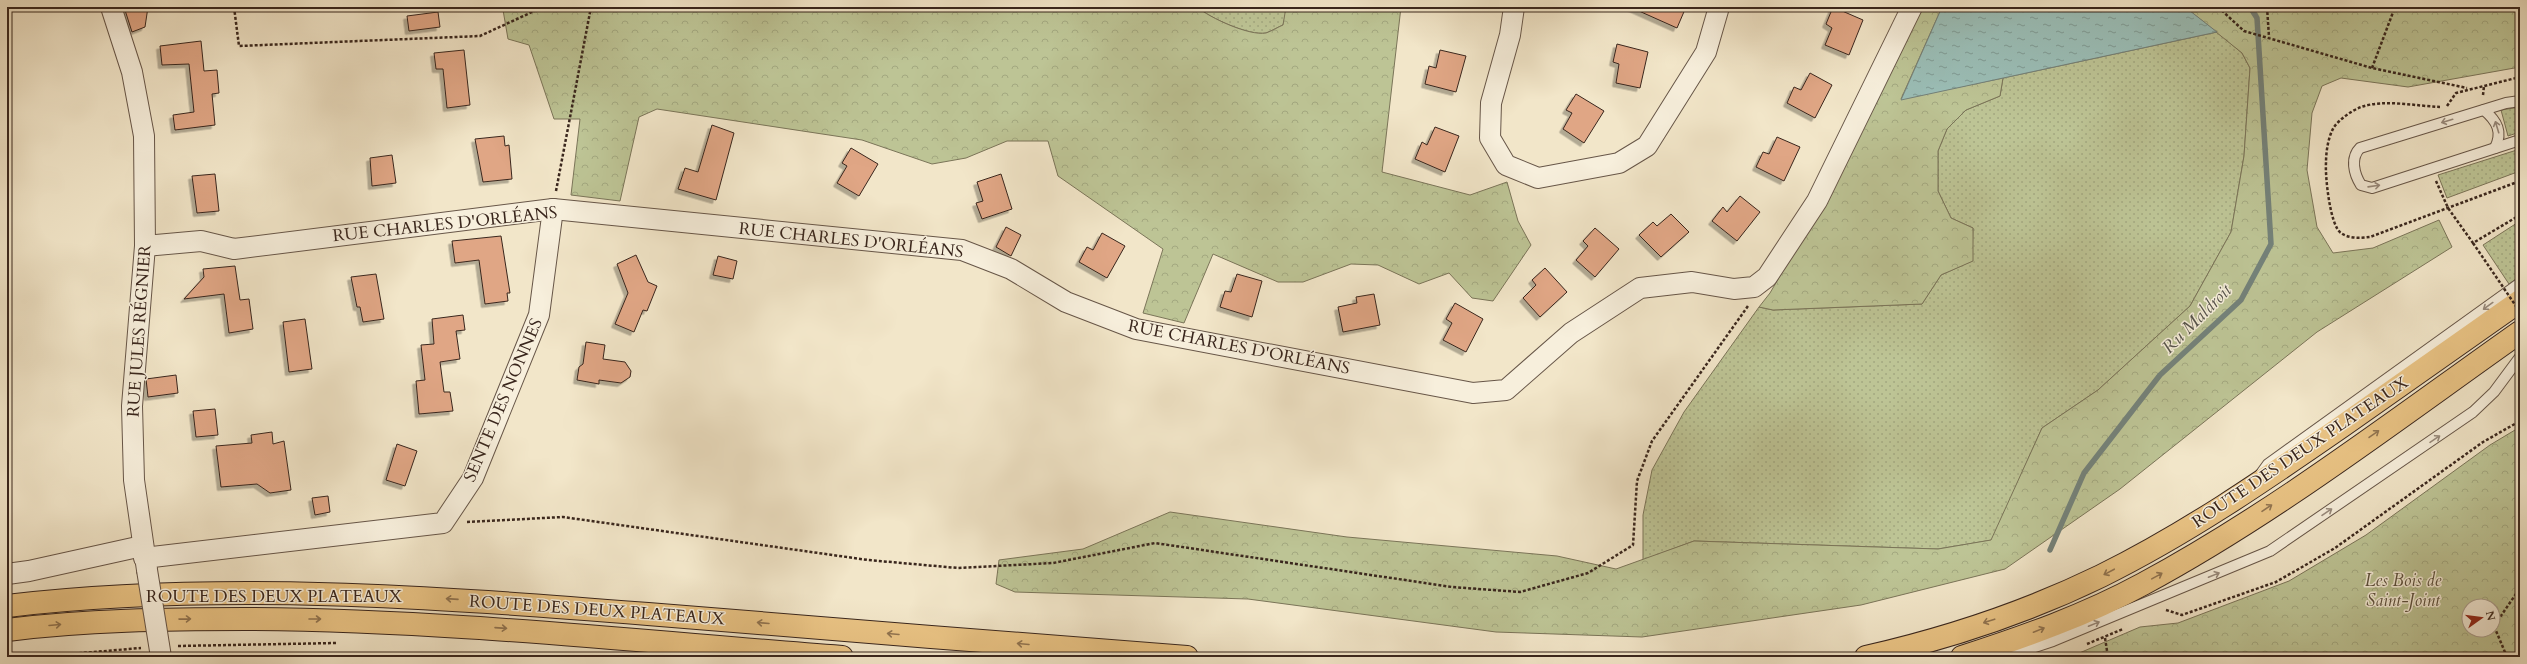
<svg xmlns="http://www.w3.org/2000/svg" width="2527" height="664" font-family="Cardo,serif">
<style>
.grass{fill:url(#grass-dots);stroke:#7b7559}
.forest{fill:url(#forest-crowns);stroke:#7b7559;fill-rule:evenodd}
.water{fill:url(#water-ripples);stroke:#74827a}
.lines{fill:none;stroke-linecap:round;stroke-linejoin:round}
.stream{stroke:#74827a;stroke-width:5.5}
.building{fill:#e0a685;stroke:#39261d;filter:url(#shadow)}
.lane-casing{stroke:#675648;stroke-width:12}
.street-casing{stroke:#675648;stroke-width:22}
.primary-casing{stroke:#39261d;stroke-width:24}
.path{stroke:#39261d;stroke-width:2.5;stroke-dasharray:3 2;stroke-linecap:butt}
.lane{stroke:#f7efdc;stroke-width:10}
.street{stroke:#f7efdc;stroke-width:20}
.primary{stroke:#e9c384;stroke-width:22}
.street-bridge-casing{stroke:#675648;stroke-width:22;stroke-linecap:butt}
.path-bridge{stroke:#39261d;stroke-width:2.5;stroke-dasharray:3 2;stroke-linecap:butt}
.street-bridge{stroke:#f7efdc;stroke-width:20}
.oneway{stroke:#988a7c}
.oneway2{stroke:#917450}
.labels{text-anchor:middle;dominant-baseline:central;stroke-width:3;stroke-linejoin:round;paint-order:stroke}
.street-label{font-size:17px;fill:#39261d;stroke:#f7efdc}
.park-label{font-size:17px;font-style:italic;fill:#5a4e3b;stroke:#f7efdc}
.water-label{font-size:18px;font-style:italic;fill:#56544c;stroke:#f7efdc}
</style>
<defs>
<pattern id="grass-dots" width="8" height="8" patternUnits="userSpaceOnUse"><rect width="8" height="8" fill="#bdc495"/><path d="M2 2h.1M6 6h.1" fill="none" stroke="#a3a880" stroke-width="1.8" stroke-linecap="round"/></pattern>
<pattern id="forest-crowns" width="20" height="18" patternUnits="userSpaceOnUse"><rect width="20" height="18" fill="#bdc495"/><path d="M2 6a3 3 0 1 1 6 0M12 15a3 3 0 1 1 6 0" fill="none" stroke="#a3a880"/></pattern>
<pattern id="water-ripples" width="26" height="14" patternUnits="userSpaceOnUse"><rect width="26" height="14" fill="#9bbfb8"/><path d="M2 4q2-2 4 0t4 0M15 11q2-2 4 0t4 0" fill="none" stroke="#7f9b95"/></pattern>
<filter id="shadow"><feDropShadow dx="-3.5" dy="3.5" stdDeviation="0" flood-color="#0004"/></filter>
</defs>
<rect width="100%" height="100%" fill="#f2e6c9"/>
<filter id="stains"><feTurbulence type="fractalNoise" baseFrequency=".005" numOctaves="4"/><feColorMatrix values="0 0 0 0 .2 0 0 0 0 .09 0 0 0 0 .02 0 0 0 .5 -.17"/></filter>
<radialGradient id="worn" r=".72"><stop offset=".6" stop-color="#630" stop-opacity="0"/><stop offset="1" stop-color="#630" stop-opacity=".3"/></radialGradient>
<g class="grass">
<path d="M1197,7H1286L1287,9L1283,25C1278,27 1272,31 1266,33C1249,36 1210,18 1197,7Z"/>
<polygon points="2217,32 2242,53 2250,68 2244,156 2231,232 2190,306 2098,390 2042,428 1992,540 1938,549 1694,541 1643,560 1643,515 1652,470 1684,412 1759,307 1773,310 1922,304 1941,275 1972,261 1973,228 1951,218 1938,191 1938,151 1947,129 1966,110 2000,96 2003,78"/>
<polygon points="2520,107 2520,132 2508,136 2501,110"/>
<polygon points="2520,149 2520,171 2447,198 2438,175"/>
<polygon points="2520,221 2520,276 2509,284 2483,245"/>
</g>
<g class="forest">
<path d="M510,7H1197C1210,18 1249,36 1266,33C1272,31 1278,27 1283,25L1286,7H1401L1382,172L1470,195L1507,182L1518,221L1531,245L1493,301L1472,298L1449,273L1419,284L1378,265L1351,264L1303,282H1278L1213,254L1184,323L1143,313L1163,249L1058,176L1048,141H1007L966,158L932,164L862,140L657,109L639,117L620,201L571,195L580,119H554L529,45L508,39L503,10Z"/>
<polygon points="1920,7 1942,7 1901,99 2003,78 2000,96 1966,110 1947,129 1938,151 1938,191 1951,218 1973,228 1973,261 1941,275 1922,304 1773,310 1759,307 1770,293 1842,169"/>
<polygon points="2185,7 2520,7 2520,67 2408,87 2341,78 2322,86 2312,113 2307,170 2317,227 2333,253 2373,248 2439,220 2452,247 2317,332 2120,489 2005,569 1861,605 1642,637 1496,632 1248,599 1015,592 996,584 999,560 1083,549 1170,512 1347,537 1557,556 1616,569 1694,541 1938,549 1991,540 2042,428 2098,390 2190,306 2231,232 2244,156 2250,68 2242,53"/>
<path d="M2520,427V657H2070L2140,627L2178,623L2289,581L2366,535L2490,445ZM2469,606H2493V630H2469Z"/>
</g>
<polygon class="water" points="1942,7 2185,7 2217,32 1901,100"/>
<g class="lines">
<polyline class="stream" points="2050,550 2084,473 2160,375 2241,300 2271,244 2257,18 2250,7"/>
</g>
<g class="building">
<polygon points="124,7 148,7 145,27 132,32"/>
<polygon points="1630,7 1686,7 1677,28"/>
<polygon points="1833,7 1863,20 1849,55 1825,45 1832,28 1826,24"/>
<polygon points="438,12 440,27 409,31 407,16"/>
<polygon points="201,41 204,71 217,70 219,93 212,94 215,125 175,130 173,115 194,112 189,64 162,65 160,46"/>
<polygon points="1617,44 1648,52 1640,88 1616,83 1619,64 1613,62"/>
<polygon points="464,50 470,105 447,108 443,69 436,69 434,53"/>
<polygon points="1440,50 1466,56 1456,92 1425,84 1429,66 1436,68"/>
<polygon points="1810,73 1832,85 1815,118 1787,103 1794,87 1801,90"/>
<polygon points="1576,94 1604,111 1584,143 1563,129 1572,113 1566,110"/>
<polygon points="712,125 734,133 716,200 678,189 685,168 698,172"/>
<polygon points="1435,127 1459,136 1445,172 1415,159 1422,142 1427,145"/>
<polygon points="504,136 505,146 509,145 512,179 483,182 475,139"/>
<polygon points="1777,137 1800,147 1784,181 1756,167 1763,152 1769,154"/>
<polygon points="851,148 878,164 859,196 837,183 847,166 842,163"/>
<polygon points="392,155 396,183 372,186 370,158"/>
<polygon points="215,174 219,211 197,213 192,176"/>
<polygon points="1001,174 1012,209 982,219 976,203 983,201 977,182"/>
<polygon points="1740,196 1760,212 1737,241 1712,221 1723,207 1727,212"/>
<polygon points="1671,214 1689,232 1661,257 1639,235 1653,222 1657,226"/>
<polygon points="1006,227 1021,235 1011,256 996,247"/>
<polygon points="1595,228 1619,249 1595,277 1576,260 1588,246 1583,241"/>
<polygon points="1102,233 1125,246 1107,278 1079,262 1087,247 1093,250"/>
<polygon points="501,236 510,293 507,293 508,301 485,304 479,260 455,263 452,241"/>
<polygon points="636,255 648,282 657,286 647,311 643,310 634,332 615,324 628,293 617,264"/>
<polygon points="718,256 737,261 733,279 713,275"/>
<polygon points="235,266 240,300 249,299 253,329 229,333 224,294 184,299 204,277 203,269"/>
<polygon points="1545,268 1567,292 1540,317 1523,298 1536,285 1532,280"/>
<polygon points="376,274 384,319 363,322 360,307 357,307 351,277"/>
<polygon points="1237,274 1262,281 1252,317 1220,307 1225,291 1231,292"/>
<polygon points="1374,294 1380,325 1343,332 1338,307 1357,303 1356,297"/>
<polygon points="1455,303 1483,319 1466,352 1443,340 1452,323 1446,319"/>
<polygon points="463,315 465,330 456,331 460,359 440,362 444,392 450,392 453,411 419,414 416,381 425,380 421,345 434,344 432,319"/>
<polygon points="305,319 312,369 289,372 283,322"/>
<polygon points="586,342 605,345 603,359 625,362 631,371 630,377 621,383 599,380 599,384 577,380 579,367 583,364"/>
<polygon points="176,375 178,393 148,397 146,379"/>
<polygon points="215,409 218,435 196,437 193,411"/>
<polygon points="272,432 273,444 284,441 291,490 270,493 257,484 221,487 216,446 252,443 251,435"/>
<polygon points="397,444 417,451 405,486 386,480"/>
<polygon points="328,496 330,512 315,515 312,498"/>
</g>
<g class="lines">
<g class="lane-casing">
<g id="lane">
<path d="M2520,101L2506,103L2360,148C2350,158 2354,174 2361,185L2372,188L2520,140"/>
<path d="M2484,110C2497,121 2503,132 2495,148"/>
<polyline points="2260,475 2268,464 2520,283"/>
<polyline points="2005,657 2053,641 2270,551 2473,412 2494,392 2520,357"/>
</g>
</g>
<g class="street-casing">
<g id="street">
<polyline points="111,7 132,72 144,136 145,246 132,406 134,480 147,570"/>
<polyline points="1514,7 1510,35 1491,103 1490,138 1506,165 1538,178 1619,163 1647,146 1706,52 1719,7"/>
<polyline points="145,246 201,241 234,249 553,209 962,250 1011,269 1066,302 1136,329 1473,393 1506,390 1571,333 1640,288 1692,282 1734,289 1754,287 1767,277 1817,201 1912,7"/>
<polyline points="144,558 443,523 473,478 539,315 553,209"/>
<polyline points="7,574 29,571 142,546"/>
</g>
</g>
<g class="primary-casing">
<g id="primary">
<path d="M7,606C221,581 434,597 648,614C828,629 1007,643 1187,657"/>
<path d="M7,630C86,620 167,619 246,619C446,620 644,642 842,657"/>
<path d="M1866,657C1945,639 2027,612 2101,576C2186,534 2263,481 2341,427C2400,385 2460,343 2520,301"/>
<path d="M1962,657C2024,637 2086,615 2143,584C2275,513 2398,418 2520,332"/>
</g>
</g>
<g class="path">
<polyline points="234,7 239,46 480,36 543,7"/>
<polyline points="2218,7 2244,31 2372,68 2467,88"/>
<polyline points="2267,7 2269,37"/>
<polyline points="2372,68 2395,7"/>
<polyline points="2483,95 2484,86"/>
<polyline points="2447,106 2456,93 2520,77"/>
<path d="M2440,107C2416,106 2384,99 2361,107C2351,111 2340,119 2334,127C2328,137 2326,152 2326,163C2325,176 2330,226 2341,233C2349,239 2361,238 2370,237L2520,181"/>
<polyline points="2436,181 2448,208 2473,243 2520,215"/>
<polyline points="556,191 591,7"/>
<polyline points="467,522 563,517 868,560 958,568 1053,563 1155,543 1452,587 1520,592 1588,573 1633,545 1637,481 1652,441 1748,306"/>
<polyline points="2166,610 2182,615 2276,582 2335,548 2483,442 2520,421"/>
<polyline points="2105,638 2108,657"/>
<polyline points="2087,644 2123,629"/>
<polyline points="178,646 337,643"/>
<polyline points="34,657 141,648"/>
<polyline points="2507,657 2494,626 2520,588"/>
</g>
<use href="#lane" class="lane"/>
<use href="#street" class="street"/>
<use href="#primary" class="primary"/>
<g class="street-bridge-casing">
<polyline id="street-bridge" points="147,570 161,657"/>
</g>
<polyline class="path-bridge" points="2473,243 2520,312"/>
<use href="#street-bridge" class="street-bridge"/>
</g>
<defs><path id="oneway-shaft" d="M-6 0H5M1.5-3L5.5 0L1.5 3" fill="none" stroke-width="1.6" stroke-linecap="round" stroke-linejoin="round"/></defs>
<g class="oneway">
<use href="#oneway-shaft" transform="translate(2447 121) rotate(163)"/>
<use href="#oneway-shaft" transform="translate(2497 127) rotate(-107)"/>
<use href="#oneway-shaft" transform="translate(2374 186) rotate(-8)"/>
<use href="#oneway-shaft" transform="translate(2488 306) rotate(144)"/>
<use href="#oneway-shaft" transform="translate(2435 439) rotate(-34)"/>
<use href="#oneway-shaft" transform="translate(2327 512) rotate(-34)"/>
<use href="#oneway-shaft" transform="translate(2214 575) rotate(-22)"/>
<use href="#oneway-shaft" transform="translate(2094 624) rotate(-22)"/>
</g>
<g class="oneway2">
<use href="#oneway-shaft" transform="translate(2374 434) rotate(-35)"/>
<use href="#oneway-shaft" transform="translate(2267 508) rotate(-34)"/>
<use href="#oneway-shaft" transform="translate(2109 572) rotate(152)"/>
<use href="#oneway-shaft" transform="translate(2157 576) rotate(-29)"/>
<use href="#oneway-shaft" transform="translate(452 599) rotate(-176)"/>
<use href="#oneway-shaft" transform="translate(185 619) rotate(-1)"/>
<use href="#oneway-shaft" transform="translate(315 619)"/>
<use href="#oneway-shaft" transform="translate(1989 621) rotate(162)"/>
<use href="#oneway-shaft" transform="translate(763 623) rotate(-175)"/>
<use href="#oneway-shaft" transform="translate(55 625) rotate(-5)"/>
<use href="#oneway-shaft" transform="translate(501 628) rotate(4)"/>
<use href="#oneway-shaft" transform="translate(2039 630) rotate(-22)"/>
<use href="#oneway-shaft" transform="translate(893 634) rotate(-175)"/>
<use href="#oneway-shaft" transform="translate(1023 644) rotate(-175)"/>
</g>
<g class="labels">
<g class="street-label">
<text transform="translate(445 224) rotate(-6)">RUE CHARLES D'ORLÉANS</text>
<text transform="translate(851 240) rotate(6)">RUE CHARLES D'ORLÉANS</text>
<text transform="translate(139 331) rotate(-86)">RUE JULES RÉGNIER</text>
<text transform="translate(1239 347) rotate(11)">RUE CHARLES D'ORLÉANS</text>
<text transform="translate(503 400) rotate(-67)">SENTE DES NONNES</text>
<text transform="translate(2300 452) rotate(-34)">ROUTE DES DEUX PLATEAUX</text>
<text x="274" y="596">ROUTE DES DEUX PLATEAUX</text>
<text transform="translate(597 610) rotate(4)">ROUTE DES DEUX PLATEAUX</text>
</g>
<g class="park-label">
<text x="2403" y="580">Les Bois de<tspan x="2403" dy="20">Saint-Joint</tspan></text>
</g>
<g class="water-label">
<text transform="translate(2197 319) rotate(-45)">Ru Maldroit</text>
</g>
</g>
<rect width="2527" height="664" fill="none" stroke="#f2e6c9" stroke-width="24"/>
<rect x="8" y="8" width="2511" height="648" fill="none" stroke="#39261d" stroke-width="2"/>
<rect x="12" y="12" width="2503" height="640" fill="none" stroke="#39261d"/>
<g transform="translate(2481 618) rotate(76)"><circle r="19" fill="#f7efdc" stroke="#ab9f90"/>
<path d="M0-3L7 15L0 10L-7 15Z" fill="#8f2418"/>
<text y="-6" font-size="11" font-weight="bold" text-anchor="middle" fill="#39261d">N</text>
</g>
<rect width="100%" height="100%" filter="url(#stains)"/>
<rect width="100%" height="100%" fill="url(#worn)"/>
</svg>
